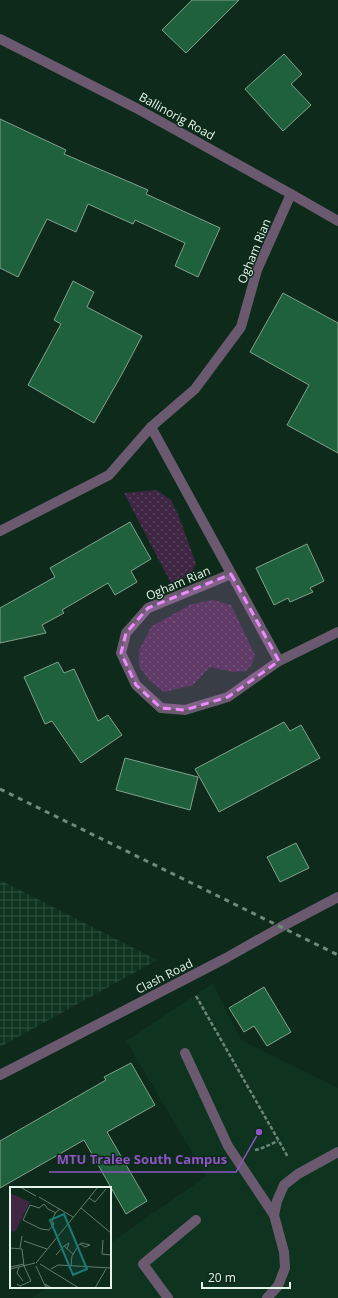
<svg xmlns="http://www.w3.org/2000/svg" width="338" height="1298" font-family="'Open Sans',sans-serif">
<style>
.built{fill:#0e331e}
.industrial{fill:url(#industrial-grid)}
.grass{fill:url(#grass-dots)}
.building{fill:#1f613d;stroke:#82a28d}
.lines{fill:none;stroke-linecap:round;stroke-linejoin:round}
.path{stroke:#6d8576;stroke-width:2.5;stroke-dasharray:4 2;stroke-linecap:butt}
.minor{stroke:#6b596f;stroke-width:10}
.rail{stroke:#728a7b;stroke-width:3;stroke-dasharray:5 5;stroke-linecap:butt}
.marked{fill:#eb8dfc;fill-opacity:0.2;stroke:#eb8dfc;stroke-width:3;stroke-dasharray:8 5;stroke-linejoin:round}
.labels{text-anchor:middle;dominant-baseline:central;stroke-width:3;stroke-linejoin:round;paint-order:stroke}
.street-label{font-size:12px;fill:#e4f5e9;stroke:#0d2a1a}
.inset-road{fill:none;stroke:#637b6d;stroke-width:1}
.view{fill:#1a7c74;fill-opacity:0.15;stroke:#1a7c74;stroke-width:2}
.inset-edge{fill:none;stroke:#e4f5e9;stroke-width:2}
.leader{fill:none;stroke:#9054c7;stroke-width:1.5}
.callout-dot{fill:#9054c7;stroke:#0d2a1a;stroke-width:1.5}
.callout-label{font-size:13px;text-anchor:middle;font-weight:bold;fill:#9054c7;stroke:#0d2a1a;stroke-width:3;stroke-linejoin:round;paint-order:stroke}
</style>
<defs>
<pattern id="industrial-grid" width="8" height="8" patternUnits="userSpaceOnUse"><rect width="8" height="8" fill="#0e331e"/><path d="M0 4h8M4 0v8" fill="none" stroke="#31513f"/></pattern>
<pattern id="grass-dots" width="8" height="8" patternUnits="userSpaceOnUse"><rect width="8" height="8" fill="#3f2744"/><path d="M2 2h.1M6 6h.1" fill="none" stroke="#5b475f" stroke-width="1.8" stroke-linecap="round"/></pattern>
</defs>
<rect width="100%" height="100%" fill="#0d2a1a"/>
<polygon class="built" points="213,983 241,1040 338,1088 338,1298 32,1298 48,1287 110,1287 110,1243 206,1176 126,1041"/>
<polygon class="industrial" points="0,880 157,960 0,1047"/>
<g class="grass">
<polygon points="157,490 171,500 178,514 196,564 191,574 173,587 124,493"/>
<polygon points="213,600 231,605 255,655 252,664 246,671 233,672 210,667 193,685 164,692 149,680 139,666 139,650 152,626 192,604"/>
</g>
<g class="building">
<polygon points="192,0 239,0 186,53 162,30"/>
<polygon points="284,54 302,74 291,84 311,105 283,131 245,89"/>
<polygon points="0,119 66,150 64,154 148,190 146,194 220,228 198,277 175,266 185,243 135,220 133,224 88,204 76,232 47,219 18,277 0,268"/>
<polygon points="73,281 94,292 87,307 142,336 122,374 94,423 28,385 61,324 54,320"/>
<polygon points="283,293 338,323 338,453 287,425 309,385 250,352"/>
<polygon points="130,522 151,559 131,571 137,582 115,595 108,583 62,610 64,613 42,625 46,633 0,643 0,608 55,577 50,568"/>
<polygon points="307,544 324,581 310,588 313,592 290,602 288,598 274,605 256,568"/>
<polygon points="58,662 64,673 74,669 98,721 108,715 122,735 81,763 52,721 45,724 24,677"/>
<polygon points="284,722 290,731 301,725 320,758 219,812 195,769"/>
<polygon points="125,758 198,777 190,810 116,790"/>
<polygon points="296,843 309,868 280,882 267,857"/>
<polygon points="264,987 291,1032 267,1046 254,1026 244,1032 229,1008"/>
<polygon points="131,1063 155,1105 107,1132 147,1201 126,1214 84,1140 0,1188 0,1141 106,1080 104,1077"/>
</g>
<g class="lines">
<g class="path">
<polyline points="196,996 288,1157"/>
<polyline points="255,1150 260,1149 278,1141"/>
</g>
<g class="minor">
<polyline points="0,39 136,108 291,194 338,221"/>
<polyline points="151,427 279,661 338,632"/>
<polyline points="0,531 109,475 151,427 195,389 241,327 257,270 291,194"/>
<polyline points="231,574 148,608 126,633 121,653 136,685 161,708 185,710 228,697 279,661"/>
<polyline points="185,1053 228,1146 274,1215"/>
<polyline points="0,1075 226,958 281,927 338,897"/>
<polyline points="168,1298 143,1264 196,1220"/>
<polyline points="267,1298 278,1286 285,1268 284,1252 274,1215 277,1201 284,1185 298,1174 338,1152"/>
</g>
<polyline class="rail" points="0,789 338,955"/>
</g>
<path class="marked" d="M231,574L279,661L228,697L185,710L161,708L136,685L121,653L126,633L148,608Z"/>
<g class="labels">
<g class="street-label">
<text transform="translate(177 116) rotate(29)">Ballinorig Road</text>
<text transform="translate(254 251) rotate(-68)">Ogham Rian</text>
<text transform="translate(178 583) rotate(-23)">Ogham Rian</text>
<text transform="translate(164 976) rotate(-27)">Clash Road</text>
</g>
</g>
<g transform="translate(10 1187)">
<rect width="101" height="101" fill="#0d2a1a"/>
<path d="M0,6L20,15L5,45L0,44Z" fill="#3f2744"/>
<path class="inset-road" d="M10,0L26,9M29,10L63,30M79,11L85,15L96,2M71,21L101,46M46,26L38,22L34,17L29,21L20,18L13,33L31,42L39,43L44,37L42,33L46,25L50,22M93,53L92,67L101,68M14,54L37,62M54,59L59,56L57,62M0,61L12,62L14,79L21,94L10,99L7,97M10,61L12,49M46,68L54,59L63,67M26,76L88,0M30,77L69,101M26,79L36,101M61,79L62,69L68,59L70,57L72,56L80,58L75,60L70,57M0,80L14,77M9,80L7,86L13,94M0,82L25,76M41,82L48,78L101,81M38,101L35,97L42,101M85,101L96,82"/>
<path class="view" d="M54,27L77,82L63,88L40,33Z"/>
<rect width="101" height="101" class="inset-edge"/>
</g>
<path class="leader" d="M259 1132L236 1172H49"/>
<circle class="callout-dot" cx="259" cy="1132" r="4"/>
<g class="callout-label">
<text x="142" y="1164">MTU Tralee South Campus</text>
</g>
<path d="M202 1282v6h88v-6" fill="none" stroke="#e4f5e9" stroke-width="2"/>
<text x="208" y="1282" font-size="12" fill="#e4f5e9" stroke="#0d2a1a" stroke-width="3" paint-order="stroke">20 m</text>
</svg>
